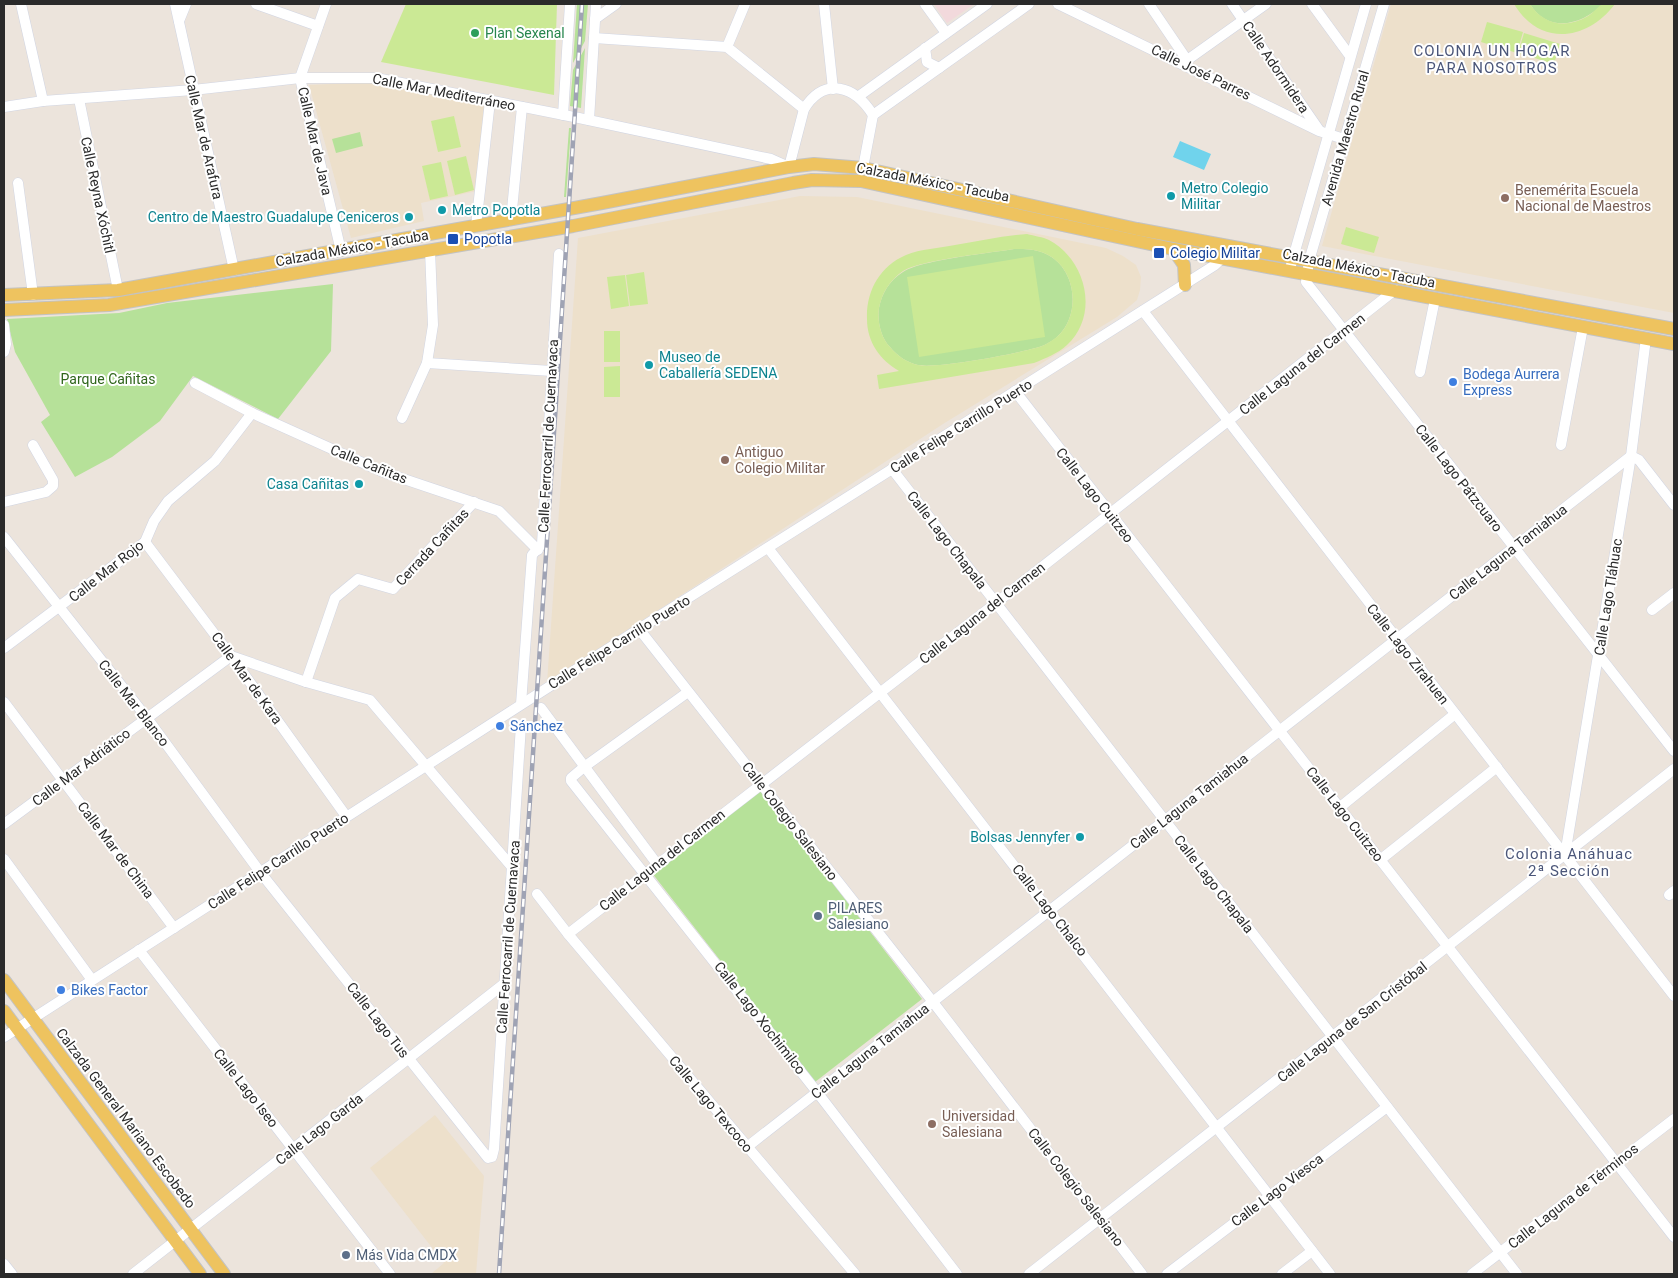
<svg xmlns="http://www.w3.org/2000/svg" width="1678" height="1278" font-family="Roboto,sans-serif">
<style>
.education{fill:#ede0cb}
.medical{fill:#f2d9dc}
.green{fill:#b6e199}
.pitch{fill:#cbe995;fill-rule:evenodd}
.water{fill:#70d3ec}
.lines{fill:none;stroke-linecap:round;stroke-linejoin:round}
.minor-casing{stroke:#d1d5e2;stroke-width:11}
.major-casing{stroke:#c3c3c3;stroke-width:14}
.minor{stroke:#fff;stroke-width:10}
.major{stroke:#eec35f;stroke-width:12}
.rail-casing{stroke:#9fa3b4;stroke-width:4.5}
.rail{stroke:#fff;stroke-width:2.5;stroke-dasharray:8;stroke-linecap:butt}
.leisure-dot{fill:#2e9e5b;stroke:#fff;stroke-width:2}
.culture-dot{fill:#0f9aa8;stroke:#fff;stroke-width:2}
.education-dot{fill:#8d6e63;stroke:#fff;stroke-width:2}
.transit-dot{fill:#1a4fb4;stroke:#fff;stroke-width:2}
.shop-dot{fill:#3f7fe0;stroke:#fff;stroke-width:2}
.service-dot{fill:#5c6f8a;stroke:#fff;stroke-width:2}
.labels{text-anchor:middle;dominant-baseline:central;stroke-width:4;stroke-linejoin:round;paint-order:stroke}
.leisure-label{font-size:14px;fill:#27864d;stroke:#fff;text-anchor:start}
.street-label{font-size:14px;fill:#2a2a2a;stroke:#fff}
.culture-label{font-size:14px;fill:#0d838f;stroke:#fff;text-anchor:start}
.education-label{font-size:14px;fill:#785e54;stroke:#fff;text-anchor:start}
.transit-label{font-size:14px;fill:#164399;stroke:#fff;text-anchor:start}
.shop-label{font-size:14px;fill:#366cbe;stroke:#fff;text-anchor:start}
.park-label{font-size:14px;fill:#2f651b;stroke:#fff}
.service-label{font-size:14px;fill:#4e5e75;stroke:#fff;text-anchor:start}
.neighbourhood-label{font-size:15px;letter-spacing:1px;fill:#4b5679;stroke:#fff}
</style>
<rect width="100%" height="100%" fill="#ece4dc"/>
<g class="education">
<polygon points="1391,4 1674,4 1674,313 1322,246"/>
<polygon points="376,82 488,106 477,191 421,203 424,221 351,238 309,85"/>
<polygon points="800,196 857,197 1106,248 1123,256 1136,265 1141,277 1140,290 1137,300 1117,317 943,424 547,683 578,238"/>
<polygon points="435,1115 484,1176 476,1274 431,1274 444,1263 370,1168"/>
</g>
<polygon class="medical" points="934,4 974,4 947,23"/>
<g class="green">
<polygon points="577,4 588,4 585,41 573,63"/>
<path d="M1530,4H1603C1582,25 1548,34 1530,4Z"/>
<polygon points="585,48 581,108 570,106 573,70"/>
<polygon points="569,128 571,128 566,197 564,197"/>
<polygon points="360,132 363,146 336,153 332,139"/>
<path d="M1014,249C1024,249 1034,249 1044,253C1076,266 1082,313 1058,336C1054,340 1047,344 1042,346C1022,353 937,369 918,365C908,363 897,356 890,347C881,338 877,321 879,308C882,293 889,281 903,272C921,260 989,253 1014,249Z"/>
<polygon points="333,284 331,351 278,419 193,376 160,421 112,457 75,477 41,422 50,415 15,352 7,319 119,313 167,303"/>
<polygon points="760,789 922,999 815,1082 652,873"/>
</g>
<g class="pitch">
<polygon points="406,4 557,4 554,95 381,62"/>
<path d="M1514,4H1530C1543,25 1567,29 1588,16C1593,13 1598,6 1603,4C1606,3 1612,4 1615,4C1587,41 1540,47 1514,4Z"/>
<polygon points="1487,22 1523,32 1517,53 1481,42"/>
<polygon points="1524,33 1560,44 1554,64 1518,53"/>
<polygon points="454,116 461,147 438,152 431,121"/>
<polygon points="466,156 474,190 455,195 447,161"/>
<polygon points="441,162 448,196 430,200 422,166"/>
<polygon points="1346,227 1379,237 1374,253 1341,244"/>
<path d="M1027,234C1034,236 1043,237 1049,240C1086,260 1100,314 1067,345C1057,354 1046,358 1034,363L879,389L877,375L899,371C880,360 867,342 867,319C866,291 880,266 906,255C920,249 940,248 955,245C979,241 1002,236 1027,234ZM1014,249C1024,249 1034,249 1044,253C1076,266 1082,313 1058,336C1053,340 1047,344 1042,346C1022,353 937,369 918,365C908,363 897,356 890,347C881,338 877,321 879,308C882,293 889,281 903,271C921,260 989,253 1014,249Z"/>
<polygon points="1033,256 1045,337 919,357 907,277"/>
<polygon points="644,272 648,304 630,306 626,275"/>
<polygon points="625,275 629,306 611,309 607,277"/>
<rect x="604" y="331" width="16" height="31"/>
<polygon points="620,366 620,397 604,397 604,367"/>
</g>
<polygon class="water" points="1180,141 1211,154 1204,170 1173,157"/>
<g class="lines">
<g class="minor-casing">
<g id="minor">
<polyline points="21,4 43,101"/>
<polyline points="175,4 234,270"/>
<polyline points="256,4 318,26"/>
<polyline points="326,4 300,78 341,251"/>
<polyline points="824,4 833,89"/>
<polyline points="925,4 946,33"/>
<polyline points="1058,4 1319,131 1344,139"/>
<polyline points="1149,4 1187,60"/>
<polyline points="1232,4 1319,130"/>
<polyline points="1312,4 1350,56"/>
<polyline points="1384,4 1309,261 1306,282 1674,751"/>
<polyline points="595,19 616,4"/>
<polyline points="179,21 186,4"/>
<polyline points="594,38 727,47 804,109"/>
<polyline points="727,47 745,4"/>
<polyline points="925,48 927,62 939,68"/>
<polyline points="1183,63 1266,4"/>
<polyline points="859,96 987,4"/>
<polyline points="79,99 118,290"/>
<path d="M4,107L43,101L193,90L300,78H376L579,118L771,159L789,167L804,109C825,76 855,86 873,115L863,168"/>
<polyline points="563,115 570,4"/>
<polyline points="873,115 1029,4"/>
<polyline points="589,120 596,4"/>
<polyline points="18,183 33,295"/>
<polyline points="511,220 522,107"/>
<polyline points="476,226 490,101"/>
<polyline points="1291,265 1366,4"/>
<polyline points="1143,311 1674,996"/>
<polyline points="4,325 6,344 4,352"/>
<polyline points="427,363 552,371"/>
<polyline points="1420,372 1435,299"/>
<polyline points="195,383 252,413 383,472 499,511 538,550"/>
<polyline points="1015,391 1674,1237"/>
<polyline points="402,418 427,363 433,325 430,250"/>
<polyline points="1561,445 1583,327"/>
<polyline points="892,469 1517,1274"/>
<polyline points="4,502 46,492 53,486 53,480 33,445"/>
<polyline points="4,537 147,718 260,872 488,1158 492,1157 494,1149 521,725"/>
<polyline points="145,542 231,656 346,816"/>
<polyline points="768,548 1330,1274"/>
<polyline points="1652,610 1674,593"/>
<polyline points="639,629 933,1002 1142,1274"/>
<polyline points="4,648 145,542 154,521 168,501 215,461 252,413"/>
<polyline points="231,656 306,682 370,700 512,867"/>
<polyline points="306,682 335,598 358,579 393,589 474,502"/>
<polyline points="688,692 584,767 571,778 571,781 817,1092 957,1274"/>
<polyline points="4,702 174,928"/>
<polyline points="521,704 532,555 542,544 559,254"/>
<polyline points="541,708 657,864"/>
<polyline points="1339,808 1455,714"/>
<polyline points="4,824 231,656"/>
<polyline points="1565,855 1631,456 1646,338"/>
<polyline points="4,859 92,980"/>
<polyline points="1380,860 1497,767"/>
<polyline points="537,894 568,934 855,1274"/>
<polyline points="1669,895 1674,891"/>
<polyline points="568,934 996,603 1395,290"/>
<polyline points="139,950 390,1274"/>
<polyline points="4,1037 639,629 1215,265 1225,255"/>
<polyline points="747,1147 1631,456 1639,460 1674,505"/>
<polyline points="4,1264 12,1274"/>
<polyline points="133,1274 505,983"/>
<polyline points="1029,1274 1674,769"/>
<polyline points="1167,1274 1387,1107"/>
<polyline points="1282,1274 1312,1251"/>
<polyline points="1472,1274 1674,1119"/>
</g>
</g>
<g class="major-casing">
<g id="major">
<polyline points="1173,249 1184,265 1185,285"/>
<polyline points="4,295 118,290 602,203 789,167 814,164 863,168 1137,229 1674,329"/>
<polyline points="4,310 109,305 573,226 793,183 812,180 861,181 1173,249 1674,344"/>
<polyline points="4,980 224,1274"/>
<polyline points="4,1011 200,1274"/>
</g>
</g>
<use href="#minor" class="minor"/>
<use href="#major" class="major"/>
<g class="rail-casing">
<polyline id="rail" points="499,1274 582,4"/>
</g>
<use href="#rail" class="rail"/>
</g>
<circle class="leisure-dot" cx="475" cy="33" r="5"/>
<g class="culture-dot">
<circle cx="1171" cy="196" r="5"/>
<circle cx="442" cy="210" r="5"/>
<circle cx="409" cy="217" r="5"/>
<circle cx="649" cy="365" r="5"/>
<circle cx="359" cy="484" r="5"/>
<circle cx="1080" cy="837" r="5"/>
</g>
<g class="education-dot">
<circle cx="1505" cy="198" r="5"/>
<circle cx="725" cy="460" r="5"/>
<circle cx="932" cy="1124" r="5"/>
</g>
<g class="transit-dot">
<rect x="447" y="233" width="12" height="12" rx="2.5"/>
<rect x="1153" y="247" width="12" height="12" rx="2.5"/>
</g>
<g class="shop-dot">
<circle cx="1453" cy="382" r="5"/>
<circle cx="500" cy="726" r="5"/>
<circle cx="61" cy="990" r="5"/>
</g>
<g class="service-dot">
<circle cx="818" cy="916" r="5"/>
<circle cx="346" cy="1255" r="5"/>
</g>
<g class="labels">
<g class="leisure-label">
<text x="485" y="33">Plan Sexenal</text>
</g>
<g class="street-label">
<text transform="translate(1276 67) rotate(56)">Calle Adormidera</text>
<text transform="translate(1201 72) rotate(26)">Calle José Parres</text>
<text transform="translate(444 92) rotate(11)">Calle Mar Mediterráneo</text>
<text transform="translate(204 137) rotate(77)">Calle Mar de Arafura</text>
<text transform="translate(1345 138) rotate(-74)">Avenida Maestro Rural</text>
<text transform="translate(315 141) rotate(77)">Calle Mar de Java</text>
<text transform="translate(933 182) rotate(11)">Calzada México - Tacuba</text>
<text transform="translate(98 195) rotate(78)">Calle Reyna Xóchitl</text>
<text transform="translate(352 248) rotate(-10)">Calzada México - Tacuba</text>
<text transform="translate(1359 268) rotate(11)">Calzada México - Tacuba</text>
<text transform="translate(1302 364) rotate(-38)">Calle Laguna del Carmen</text>
<text transform="translate(961 426) rotate(-32)">Calle Felipe Carrillo Puerto</text>
<text transform="translate(548 436) rotate(-87)">Calle Ferrocarril de Cuernavaca</text>
<text transform="translate(369 464) rotate(22)">Calle Cañitas</text>
<text transform="translate(1459 478) rotate(52)">Calle Lago Pátzcuaro</text>
<text transform="translate(1095 495) rotate(52)">Calle Lago Cuitzeo</text>
<text transform="translate(947 540) rotate(52)">Calle Lago Chapala</text>
<text transform="translate(432 547) rotate(-47)">Cerrada Cañitas</text>
<text transform="translate(1508 552) rotate(-38)">Calle Laguna Tamiahua</text>
<text transform="translate(106 571) rotate(-38)">Calle Mar Rojo</text>
<text transform="translate(1608 597) rotate(-81)">Calle Lago Tláhuac</text>
<text transform="translate(982 613) rotate(-38)">Calle Laguna del Carmen</text>
<text transform="translate(619 642) rotate(-32)">Calle Felipe Carrillo Puerto</text>
<text transform="translate(1408 654) rotate(52)">Calle Lago Zirahuen</text>
<text transform="translate(247 678) rotate(54)">Calle Mar de Kara</text>
<text transform="translate(134 703) rotate(52)">Calle Mar Blanco</text>
<text transform="translate(81 767) rotate(-37)">Calle Mar Adriático</text>
<text transform="translate(1189 801) rotate(-38)">Calle Laguna Tamiahua</text>
<text transform="translate(1345 814) rotate(52)">Calle Lago Cuitzeo</text>
<text transform="translate(790 821) rotate(52)">Calle Colegio Salesiano</text>
<text transform="translate(116 850) rotate(53)">Calle Mar de China</text>
<text transform="translate(662 860) rotate(-38)">Calle Laguna del Carmen</text>
<text transform="translate(278 861) rotate(-33)">Calle Felipe Carrillo Puerto</text>
<text transform="translate(1214 884) rotate(52)">Calle Lago Chapala</text>
<text transform="translate(1050 910) rotate(52)">Calle Lago Chalco</text>
<text transform="translate(508 937) rotate(-86)">Calle Ferrocarril de Cuernavaca</text>
<text transform="translate(760 1018) rotate(52)">Calle Lago Xochimilco</text>
<text transform="translate(378 1020) rotate(52)">Calle Lago Tus</text>
<text transform="translate(1352 1022) rotate(-38)">Calle Laguna de San Cristóbal</text>
<text transform="translate(870 1051) rotate(-38)">Calle Laguna Tamiahua</text>
<text transform="translate(246 1088) rotate(52)">Calle Lago Iseo</text>
<text transform="translate(711 1104) rotate(50)">Calle Lago Texcoco</text>
<text transform="translate(126 1118) rotate(53)">Calzada General Mariano Escobedo</text>
<text transform="translate(319 1129) rotate(-38)">Calle Lago Garda</text>
<text transform="translate(1076 1187) rotate(52)">Calle Colegio Salesiano</text>
<text transform="translate(1277 1190) rotate(-37)">Calle Lago Viesca</text>
<text transform="translate(1573 1196) rotate(-38)">Calle Laguna de Términos</text>
</g>
<g class="culture-label">
<text x="1181" y="188">Metro Colegio<tspan x="1181" dy="16">Militar</tspan></text>
<text x="452" y="210">Metro Popotla</text>
<text x="399" y="217" text-anchor="end">Centro de Maestro Guadalupe Ceniceros</text>
<text x="659" y="357">Museo de<tspan x="659" dy="16">Caballería SEDENA</tspan></text>
<text x="349" y="484" text-anchor="end">Casa Cañitas</text>
<text x="1070" y="837" text-anchor="end">Bolsas Jennyfer</text>
</g>
<g class="education-label">
<text x="1515" y="190">Benemérita Escuela<tspan x="1515" dy="16">Nacional de Maestros</tspan></text>
<text x="735" y="452">Antiguo<tspan x="735" dy="16">Colegio Militar</tspan></text>
<text x="942" y="1116">Universidad<tspan x="942" dy="16">Salesiana</tspan></text>
</g>
<g class="transit-label">
<text x="464" y="239">Popotla</text>
<text x="1170" y="253">Colegio Militar</text>
</g>
<g class="shop-label">
<text x="1463" y="374">Bodega Aurrera<tspan x="1463" dy="16">Express</tspan></text>
<text x="510" y="726">Sánchez</text>
<text x="71" y="990">Bikes Factor</text>
</g>
<g class="park-label">
<text x="108" y="379">Parque Cañitas</text>
</g>
<g class="service-label">
<text x="828" y="908">PILARES<tspan x="828" dy="16">Salesiano</tspan></text>
<text x="356" y="1255">Más Vida CMDX</text>
</g>
<g class="neighbourhood-label">
<text x="1492" y="51">COLONIA UN HOGAR<tspan x="1492" dy="17">PARA NOSOTROS</tspan></text>
<text x="1569" y="854">Colonia Anáhuac<tspan x="1569" dy="17">2ª Sección</tspan></text>
</g>
</g>
<rect width="1678" height="1278" fill="none" stroke="#2a2a2a" stroke-width="10"/>
</svg>
